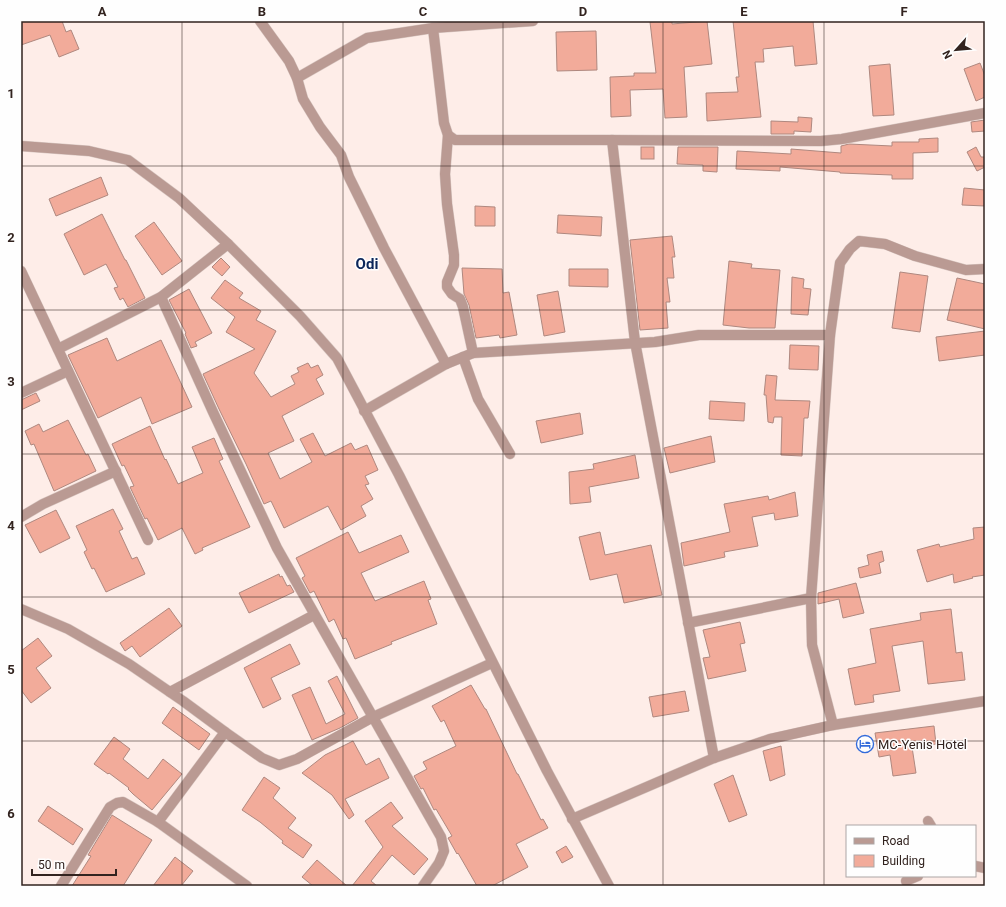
<svg xmlns="http://www.w3.org/2000/svg" width="1006" height="907" font-family="Roboto,sans-serif">
<style>
.building{fill:#f2ab9a;stroke:#af887f}
.lines{fill:none;stroke-linecap:round;stroke-linejoin:round}
.minor-casing{stroke:#d9c9c4;stroke-width:11}
.minor{stroke:#ba9a93;stroke-width:10}
.grid{fill:none;stroke:#32231f;stroke-width:1;stroke-opacity:0.55}
.labels{text-anchor:middle;dominant-baseline:central;stroke-width:3;stroke-linejoin:round;paint-order:stroke}
.poi-label{font-size:13px;fill:#32231f;stroke:#fefefe;text-anchor:start}
.quarter-label{font-size:15px;font-weight:bold;fill:#0b265a;stroke:#fefefe}
.neatline{fill:none;stroke:#32231f;stroke-width:1.5}
.grid-label{font-size:13px;text-anchor:middle;font-weight:bold;fill:#32231f}
</style>
<rect width="100%" height="100%" fill="#feede8"/>
<g class="building">
<polygon points="21,21 62,21 66,32 71,30 79,49 59,57 50,35 21,45"/>
<polygon points="662,21 672,21 672,24 707,21 712,64 684,67 687,117 665,118 663,89 630,90 631,116 611,117 610,77 634,76 634,73 656,73 650,22"/>
<polygon points="733,21 813,21 817,64 795,66 793,46 763,49 764,62 755,62 761,117 707,121 706,93 738,92 736,77 739,77"/>
<polygon points="596,31 597,70 557,71 556,32"/>
<polygon points="980,63 985,76 985,97 976,101 964,69"/>
<polygon points="890,64 894,115 873,116 869,66"/>
<polygon points="798,117 812,118 811,132 794,131 794,134 771,134 771,121 798,122"/>
<polygon points="985,120 985,131 972,132 971,122"/>
<polygon points="938,138 938,152 913,153 913,179 892,179 892,175 840,173 840,172 780,167 780,171 736,169 737,151 791,154 791,149 841,153 841,146 849,144 892,146 892,142 919,142 919,139"/>
<rect x="641" y="147" width="13" height="12"/>
<polygon points="678,147 718,147 717,172 703,171 703,165 677,164"/>
<polygon points="976,147 981,157 985,157 985,167 977,171 967,152"/>
<polygon points="101,177 108,195 56,216 49,199"/>
<polygon points="964,188 985,190 985,206 962,205"/>
<polygon points="475,206 495,207 495,226 475,226"/>
<polygon points="102,214 125,260 126,260 145,298 128,307 123,298 120,300 114,288 118,287 106,264 84,275 64,234"/>
<polygon points="558,215 602,217 601,236 557,233"/>
<polygon points="154,222 182,261 162,275 135,236"/>
<polygon points="672,236 675,257 672,257 674,278 667,278 670,302 666,302 668,328 640,330 630,240"/>
<polygon points="221,258 230,267 222,276 212,267"/>
<polygon points="729,261 752,264 751,268 780,270 775,328 749,328 723,325"/>
<polygon points="462,268 502,269 503,293 509,292 517,335 500,338 499,335 476,338 469,305 464,294"/>
<polygon points="569,269 608,269 608,287 569,286"/>
<polygon points="900,272 928,276 920,332 892,328"/>
<polygon points="792,277 804,279 803,288 811,289 808,315 791,314"/>
<polygon points="957,278 985,284 985,329 947,320"/>
<polygon points="225,280 243,293 239,298 261,311 256,320 276,331 254,373 271,397 295,384 291,376 299,372 297,368 308,363 311,368 318,365 323,375 316,379 324,394 282,416 294,441 268,453 280,479 312,462 300,439 313,433 325,456 351,443 355,450 367,445 378,470 365,476 369,484 365,485 373,499 361,506 366,516 341,530 328,506 284,528 271,501 264,504 246,464 219,409 203,374 255,349 226,332 235,317 211,298"/>
<polygon points="189,289 212,333 195,342 197,346 191,348 185,334 186,333 169,300"/>
<polygon points="558,291 565,332 544,336 537,295"/>
<polygon points="985,331 985,355 939,361 936,337"/>
<polygon points="107,338 117,361 161,340 192,407 152,424 141,397 98,418 68,355"/>
<polygon points="790,345 819,346 818,370 789,369"/>
<polygon points="766,375 777,376 775,400 810,401 808,418 804,418 802,456 781,455 782,417 774,417 773,423 768,422 766,395 764,395"/>
<polygon points="36,393 40,401 21,410 21,400"/>
<polygon points="710,401 745,403 744,421 709,419"/>
<polygon points="580,413 583,434 541,443 536,421"/>
<polygon points="68,420 86,455 88,454 96,471 54,491 34,444 31,445 25,431 39,424 43,432"/>
<polygon points="150,426 165,460 166,459 178,484 203,473 192,447 214,438 223,459 219,461 250,527 202,548 203,550 195,554 182,528 158,540 147,518 145,519 130,487 134,486 124,465 122,466 112,444"/>
<polygon points="711,436 715,462 670,473 664,448"/>
<polygon points="635,455 639,478 589,487 591,502 570,504 569,472 594,469 593,464"/>
<polygon points="795,492 798,516 775,520 774,513 752,517 758,546 724,552 725,557 684,566 681,543 730,532 724,504 768,496 769,500"/>
<polygon points="113,509 123,529 119,531 132,559 137,557 145,574 106,592 94,568 92,569 84,552 87,550 76,526"/>
<polygon points="56,510 70,538 40,553 25,525"/>
<polygon points="985,527 985,575 972,577 973,578 954,583 953,574 927,582 917,550 939,544 940,547 974,539 973,528"/>
<polygon points="348,532 359,553 401,535 409,552 361,573 375,601 424,581 431,599 428,600 437,624 391,642 392,644 355,659 346,638 343,639 334,619 329,622 314,591 310,593 302,578 305,576 296,558"/>
<polygon points="600,532 605,555 651,545 662,595 624,603 617,574 590,580 579,537"/>
<polygon points="882,551 884,561 879,563 881,573 860,578 858,568 869,565 867,555"/>
<polygon points="279,574 280,577 282,576 287,586 290,585 294,592 249,613 239,593"/>
<polygon points="856,583 864,613 843,618 839,599 818,604 818,593"/>
<polygon points="169,608 182,626 140,657 132,646 125,651 120,643"/>
<polygon points="951,609 956,653 962,652 965,680 928,684 923,641 892,646 900,691 873,695 874,702 855,705 848,669 876,663 870,629 921,620 920,613"/>
<polygon points="740,622 745,643 740,644 746,671 708,679 703,658 710,657 703,630"/>
<polygon points="38,638 52,656 36,668 51,688 31,703 21,690 21,651"/>
<polygon points="290,644 300,664 271,678 281,699 263,708 244,668"/>
<polygon points="337,676 358,718 340,728 312,740 292,695 310,687 326,724 345,714 328,681"/>
<polygon points="471,685 485,709 486,709 517,774 518,774 541,820 543,819 548,828 516,844 528,867 492,886 477,886 458,853 457,854 448,838 452,836 436,809 434,810 423,788 421,789 414,776 427,769 423,762 456,746 444,720 441,722 432,706"/>
<polygon points="685,691 689,711 653,717 649,697"/>
<polygon points="173,707 210,734 199,750 162,723"/>
<polygon points="934,726 936,744 912,747 916,773 893,776 890,755 879,757 875,733"/>
<polygon points="114,737 130,749 123,759 148,779 163,759 182,774 152,810 133,794 128,789 129,788 109,773 108,774 94,764"/>
<polygon points="353,741 366,765 379,758 389,778 345,799 354,815 349,819 332,795 302,773 325,755"/>
<polygon points="781,746 785,775 770,781 763,751"/>
<polygon points="733,775 747,815 729,822 714,784"/>
<polygon points="264,777 280,788 273,798 296,818 288,828 312,845 303,858 282,843 283,841 260,822 242,810"/>
<polygon points="391,802 403,818 392,826 428,859 414,875 392,855 371,881 377,886 352,886 383,847 365,821"/>
<polygon points="48,806 83,829 73,845 38,821"/>
<polygon points="112,815 152,840 123,886 72,886 91,856 88,855"/>
<polygon points="566,846 573,857 562,863 556,852"/>
<polygon points="175,857 193,871 181,886 153,886"/>
<polygon points="317,860 347,886 313,886 302,877"/>
</g>
<g class="lines">
<g class="minor-casing">
<g id="minor">
<polyline points="260,21 289,61 297,78 303,99 320,127 341,155 349,177 384,248 446,364"/>
<polyline points="433,28 444,123 448,135 445,174 447,204 454,255 454,265 447,282 447,287 452,294 460,299 463,307 473,353"/>
<polyline points="297,78 367,38 433,28 533,21"/>
<polyline points="448,135 455,140 601,140 821,141 842,139 985,113"/>
<polyline points="612,140 635,342 714,758"/>
<polyline points="21,146 89,151 128,160 179,198 228,244 300,316 337,358 399,475 547,771 609,886"/>
<polyline points="21,271 148,540"/>
<polyline points="161,297 213,412 277,548 441,837 444,851 439,863 423,886"/>
<polyline points="58,349 161,297 228,244"/>
<polyline points="463,357 478,399 510,454"/>
<polyline points="21,393 68,371"/>
<polyline points="364,411 446,364 473,353 655,342 699,335 830,335"/>
<polyline points="21,517 43,504 116,471"/>
<polyline points="21,609 68,629 129,664 183,701 225,732 262,758 279,765 297,759 373,717 492,663"/>
<polyline points="688,623 811,598"/>
<polyline points="170,692 314,615"/>
<polyline points="833,725 812,645 811,598 830,335 840,263 850,249 859,241 885,244 915,256 966,270 985,269"/>
<polyline points="572,819 714,758 770,739 833,725 985,701"/>
<polyline points="928,821 931,826"/>
<polyline points="158,822 225,732"/>
<polyline points="975,866 985,868"/>
<polyline points="906,881 918,876"/>
<polyline points="61,886 110,807 117,803 123,802 158,822 247,886"/>
</g>
</g>
<use href="#minor" class="minor"/>
</g>
<path class="grid" d="M182,21V886M343,21V886M503,21V886M663,21V886M824,21V886M21,166H985M21,310H985M21,454H985M21,597H985M21,741H985"/>
<defs>
<g id="hotel-ring" transform="scale(0.9)"><circle r="9.5" fill="#fefefe" stroke="#336bda" stroke-width="1.5"/><path d="M-6-4.5h1.5V1H6V5H4.5V3h-9V5H-6ZM-4 0a1.8 1.8 0 1 1 3.6 0ZM.5 0V-2.5h3Q6-2.5 6 0Z" fill="#336bda"/></g>
</defs>
<g fill-rule="evenodd">
<use href="#hotel-ring" x="865" y="744"/>
</g>
<g class="labels">
<g class="poi-label">
<text x="878" y="744">MC-Yenis Hotel</text>
</g>
<g class="quarter-label">
<text x="367" y="264">Odi</text>
</g>
</g>
<rect width="1006" height="907" fill="none" stroke="#fefefe" stroke-width="44"/>
<rect x="846" y="825" width="130" height="52" fill="#fefefe" stroke="#aca6a5"/>
<rect x="854" y="838" width="20" height="6" fill="#ba9a93" stroke="#aca6a5"/>
<text x="882" y="845" font-size="12" fill="#32231f">Road</text>
<rect x="854" y="855" width="20" height="12" fill="#f2ab9a" stroke="#aca6a5"/>
<text x="882" y="865" font-size="12" fill="#32231f">Building</text>
<g transform="translate(956 50) rotate(243)" stroke="#fefefe" stroke-width="3" paint-order="stroke">
<path d="M0-3L7 15L0 10L-7 15Z" fill="#32231f"/>
<text y="-6" font-size="11" font-weight="bold" text-anchor="middle" fill="#32231f">N</text>
</g>
<path d="M32 869v6h84v-6" fill="none" stroke="#32231f" stroke-width="2"/>
<text x="38" y="869" font-size="12" fill="#32231f" stroke="#fefefe" stroke-width="3" paint-order="stroke">50 m</text>
<rect x="22" y="22" width="962" height="863" class="neatline"/>
<g class="grid-label">
<text x="102" y="16">A</text>
<text x="262" y="16">B</text>
<text x="423" y="16">C</text>
<text x="583" y="16">D</text>
<text x="744" y="16">E</text>
<text x="904" y="16">F</text>
<text x="11" y="98">1</text>
<text x="11" y="242">2</text>
<text x="11" y="386">3</text>
<text x="11" y="530">4</text>
<text x="11" y="674">5</text>
<text x="11" y="818">6</text>
</g>
</svg>
